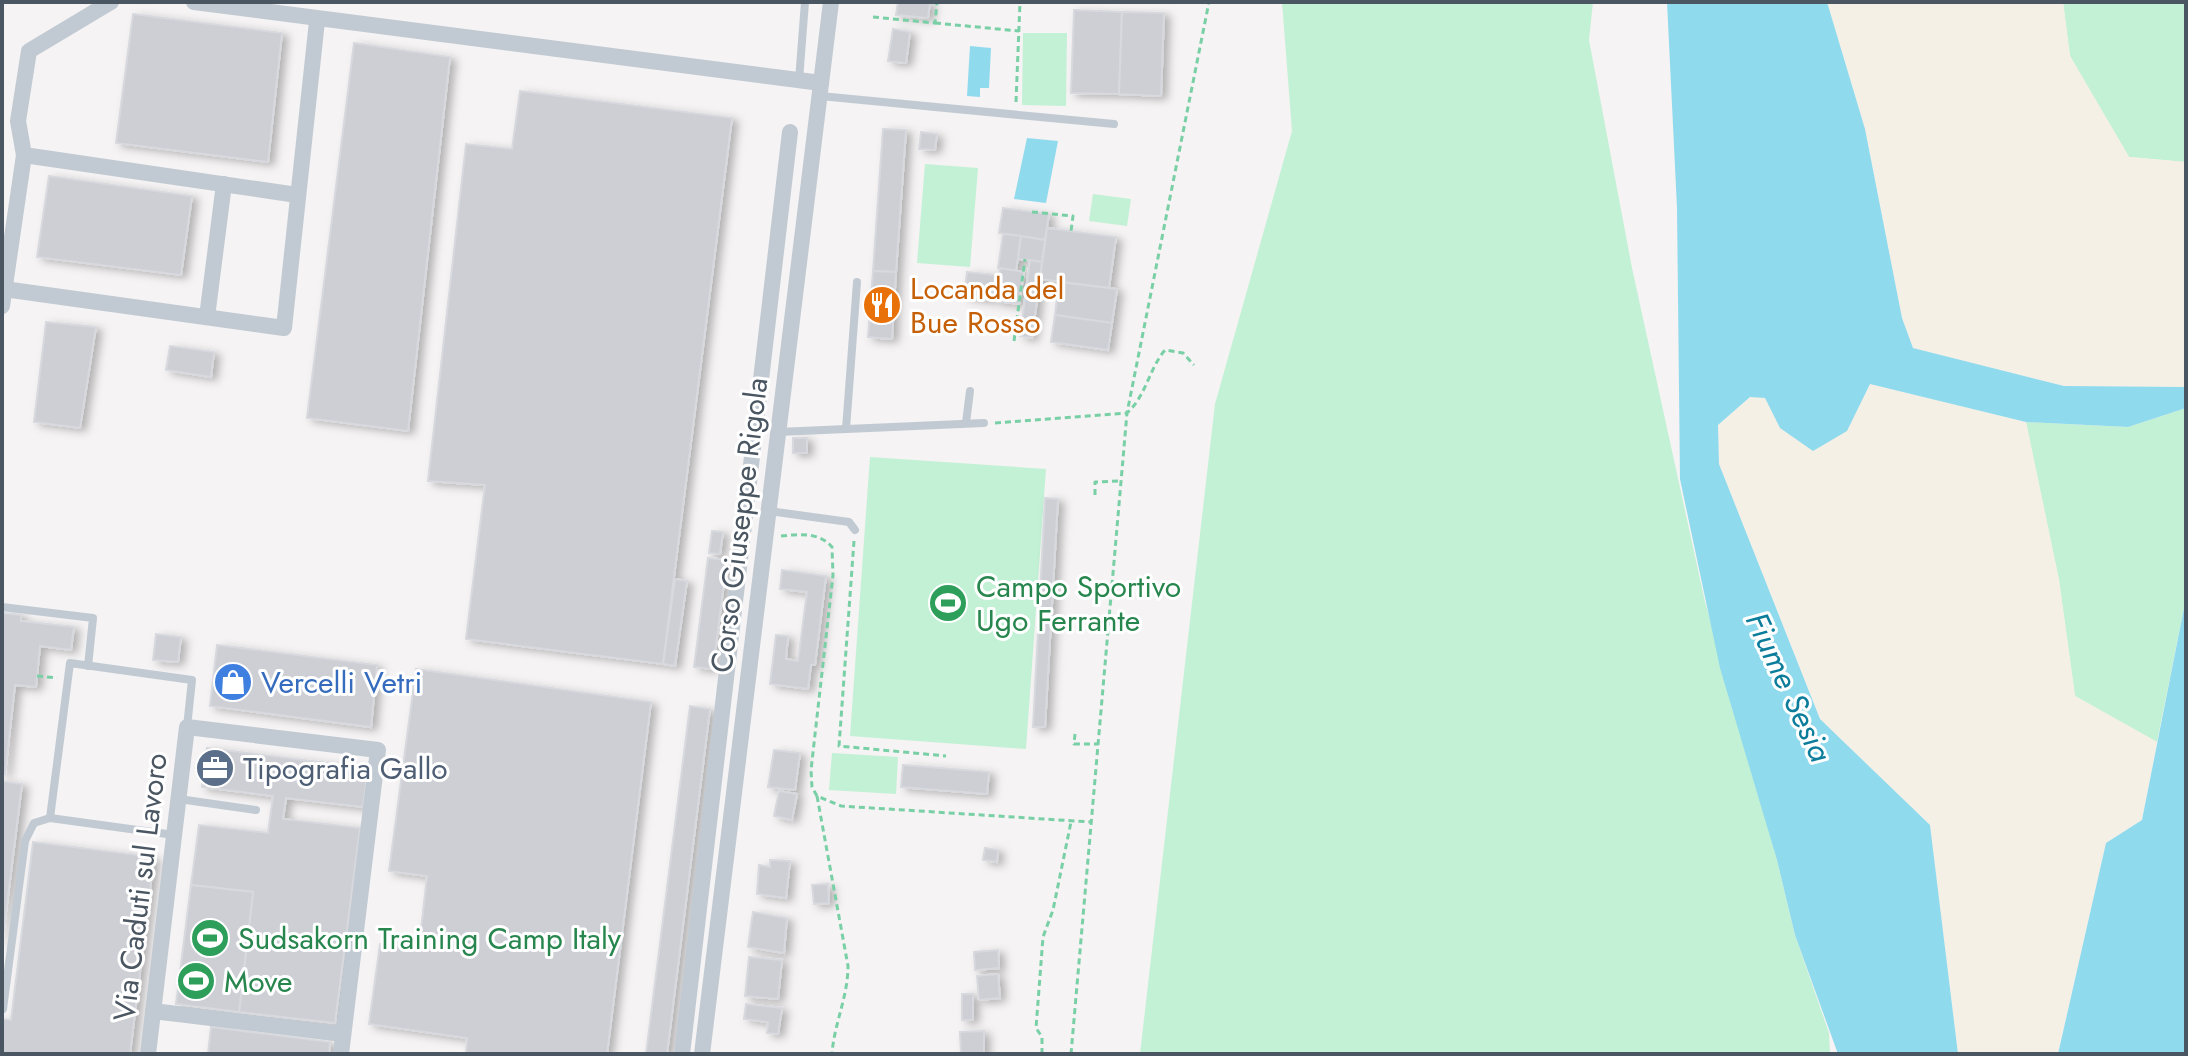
<svg xmlns="http://www.w3.org/2000/svg" width="2188" height="1056" font-family="Jost,sans-serif">
<style>
.green{fill:#c3f1d5}
.sand{fill:#f5f0e5}
.water{fill:#90daee}
.building{fill:#cdcfd5;stroke:#d7d9de;stroke-width:2;filter:url(#shadow)}
.lines{fill:none;stroke-linecap:round;stroke-linejoin:round}
.path{stroke:#7ad0a6;stroke-width:3;stroke-dasharray:6 4;stroke-linecap:butt}
.lane{stroke:#c1cad2;stroke-width:8}
.street{stroke:#c1cad2;stroke-width:16}
.labels{text-anchor:middle;dominant-baseline:central;stroke-width:6;stroke-linejoin:round;paint-order:stroke}
.food-label{font-size:30px;fill:#c56008;stroke:#fff;text-anchor:start}
.street-label{font-size:30px;fill:#4a5661;stroke:#fff}
.leisure-label{font-size:30px;fill:#27864d;stroke:#fff;text-anchor:start}
.shop-label{font-size:30px;fill:#366cbe;stroke:#fff;text-anchor:start}
.service-label{font-size:30px;fill:#4e5e75;stroke:#fff;text-anchor:start}
.water-label{font-size:32px;font-style:italic;fill:#0c7c9b;stroke:#fff}
</style>
<defs>
<filter id="shadow"><feDropShadow dx="5.5" dy="3" stdDeviation="4" flood-color="#0004"/></filter>
</defs>
<rect width="100%" height="100%" fill="#f5f3f3"/>
<g class="green">
<polygon points="1282,2 1593,2 1589,40 1632,268 1705,602 1777,860 1795,935 1829,1033 1830,1054 1140,1054 1215,404 1292,131"/>
<polygon points="2063,2 2186,2 2186,162 2129,157 2070,56"/>
<polygon points="1023,33 1067,33 1066,106 1022,105"/>
<polygon points="925,164 978,168 970,267 917,263"/>
<polygon points="1093,194 1131,199 1127,226 1089,221"/>
<polygon points="2186,408 2186,598 2157,742 2075,696 2059,580 2026,422 2128,427"/>
<polygon points="870,457 1046,469 1026,749 850,736"/>
<polygon points="832,753 898,757 896,794 829,790"/>
</g>
<g class="sand">
<polygon points="1827,2 2063,2 2070,56 2129,157 2186,162 2186,387 2064,386 1913,348 1902,318 1865,129"/>
<polygon points="1870,384 2026,422 2059,580 2075,696 2157,742 2142,820 2106,843 2058,1054 1958,1054 1930,825 1820,719 1719,464 1718,425 1750,397 1765,398 1780,428 1847,431"/>
</g>
<g class="water">
<polygon points="1667,2 1827,2 1865,129 1902,318 1913,348 2064,386 2186,387 2186,408 2128,427 2026,422 1870,384 1847,431 1813,451 1780,428 1765,398 1750,397 1718,425 1719,464 1820,719 1930,825 1958,1054 1838,1054 1795,935 1777,860 1720,668 1680,479 1677,208"/>
<polygon points="970,46 991,48 989,88 980,88 980,97 967,96"/>
<polygon points="1027,138 1058,141 1046,203 1014,199"/>
<polygon points="2186,598 2186,1054 2058,1054 2106,843 2142,820"/>
</g>
<g class="building">
<polygon points="898,2 930,2 928,18 896,15"/>
<polygon points="1074,10 1122,12 1119,94 1071,93"/>
<polygon points="1122,12 1164,13 1161,96 1119,94"/>
<polygon points="133,14 282,33 268,162 116,143"/>
<polygon points="893,29 910,32 906,63 888,61"/>
<polygon points="354,43 450,57 408,431 307,418"/>
<polygon points="520,91 732,118 663,664 466,639 485,485 428,481 466,144 512,149"/>
<polygon points="883,129 906,130 896,272 873,271"/>
<polygon points="921,132 937,134 935,150 919,149"/>
<polygon points="49,176 192,196 181,275 37,257"/>
<polygon points="1003,208 1049,214 1045,240 999,233"/>
<polygon points="1047,228 1116,237 1109,288 1040,279"/>
<polygon points="1003,234 1021,236 1016,271 998,268"/>
<polygon points="1021,236 1045,240 1042,262 1018,259"/>
<polygon points="1030,260 1042,262 1032,338 1020,336"/>
<polygon points="1000,268 1024,272 1019,304 995,301"/>
<polygon points="873,271 896,272 892,339 868,337"/>
<polygon points="967,272 995,275 991,300 964,296"/>
<polygon points="1059,282 1117,289 1112,323 1055,315"/>
<polygon points="1055,315 1112,323 1108,350 1051,342"/>
<polygon points="46,322 96,327 80,428 34,422"/>
<polygon points="170,346 214,352 211,377 166,370"/>
<rect x="793" y="438" width="14" height="15"/>
<polygon points="1045,498 1058,499 1045,727 1033,727"/>
<polygon points="712,531 723,532 720,554 709,553"/>
<polygon points="708,558 727,560 713,669 694,667"/>
<polygon points="782,570 826,576 815,665 811,665 808,689 770,684 776,635 788,636 786,659 798,661 807,592 780,589"/>
<polygon points="675,579 687,581 675,666 663,664"/>
<polygon points="2,613 21,615 21,621 74,627 71,650 40,646 36,687 15,685 5,774 2,774"/>
<polygon points="156,634 181,637 178,662 153,660"/>
<polygon points="217,645 377,665 371,727 210,706"/>
<polygon points="416,669 651,702 607,1054 466,1054 467,1038 369,1024 380,944 419,948 427,876 389,871"/>
<polygon points="690,706 710,709 667,1054 646,1054"/>
<polygon points="207,748 368,768 363,807 286,798 283,819 360,828 335,1023 239,1012 253,892 191,885 199,825 268,833 273,796 202,787"/>
<polygon points="774,750 800,753 795,790 768,787"/>
<polygon points="903,765 989,772 987,794 901,787"/>
<polygon points="2,781 22,784 2,944"/>
<polygon points="779,791 797,794 792,820 774,816"/>
<polygon points="33,842 154,857 130,1054 2,1054 2,1019 11,1020"/>
<polygon points="985,848 998,850 997,862 983,860"/>
<polygon points="770,860 790,861 786,898 757,894 759,865 770,867"/>
<polygon points="828,884 829,903 814,904 812,885"/>
<polygon points="191,885 253,892 239,1012 176,1004"/>
<polygon points="753,912 787,918 784,953 748,947"/>
<polygon points="998,950 999,968 975,970 974,952"/>
<polygon points="749,957 782,960 778,999 745,996"/>
<polygon points="998,974 1000,998 979,1000 977,976"/>
<rect x="962" y="994" width="11" height="26"/>
<polygon points="746,1004 782,1008 778,1034 767,1033 768,1022 744,1019"/>
<polygon points="211,1027 330,1042 329,1054 208,1054"/>
<polygon points="984,1031 984,1054 961,1054 960,1032"/>
</g>
<g class="lines">
<g class="path">
<polyline points="873,17 935,23 937,2"/>
<polyline points="935,23 1019,31"/>
<polyline points="1016,102 1020,2"/>
<polyline points="1032,212 1073,216 1071,231"/>
<polyline points="1014,341 1025,259"/>
<path d="M995,423L1127,413C1146,396 1149,369 1165,350L1183,353L1194,365"/>
<polyline points="1095,495 1095,482 1121,481"/>
<path d="M781,536C800,534 819,532 832,547L833,575L811,770L812,787L817,796L841,806L1091,822"/>
<polyline points="854,541 839,746 946,756"/>
<polyline points="37,676 57,678"/>
<polyline points="1075,734 1074,744 1098,744"/>
<path d="M817,796L848,966C848,997 834,1024 832,1054"/>
<polyline points="1042,1054 1042,1037 1036,1028 1043,937 1053,910 1071,822"/>
<polyline points="1071,1054 1127,413 1209,2"/>
</g>
<g class="lane">
<polyline points="799,80 805,2"/>
<polyline points="820,96 1114,124"/>
<polyline points="966,423 970,391"/>
<polyline points="846,429 857,282"/>
<polyline points="778,432 984,423"/>
<polyline points="769,511 849,522 855,530"/>
<polyline points="2,607 93,618 88,666"/>
<polyline points="179,799 256,810"/>
<polyline points="50,818 70,663 192,680 187,727"/>
<polyline points="3,1009 25,841 34,823 50,818 174,835"/>
</g>
<g class="street">
<polyline points="111,2 29,51 18,121 24,155 297,195"/>
<polyline points="194,2 821,83"/>
<polyline points="4,289 284,328 317,21"/>
<polyline points="2,306 24,155"/>
<polyline points="207,317 224,184"/>
<polyline points="153,1011 343,1034"/>
<polyline points="148,1054 187,727 378,750 341,1054"/>
<polyline points="682,1054 790,132"/>
<polyline points="702,1054 831,2"/>
</g>
</g>
<defs>
<g id="restaurant-disc" transform="scale(2)"><circle r="9.5" fill="#e8710a" stroke="#fff"/><path d="M-5-6h1v4h1v-4h1v4h1v-4h1v5L-1.5 .5V6h-2V.5L-5-1ZM5-6V6H3V1.5H1.5Q1.5-4 5-6Z" fill="#fff"/></g>
<g id="stadium-disc" transform="scale(2)"><circle r="9.5" fill="#2e9e5b" stroke="#fff"/><path d="M0-5a6.5 5 0 1 0 0 10a6.5 5 0 1 0 0-10ZM-3.5-1.8h7v3.6h-7Z" fill="#fff"/></g>
<g id="shop-disc" transform="scale(2)"><circle r="9.5" fill="#3f7fe0" stroke="#fff"/><path d="M-5-2.5h2.3a2.7 3.5 0 0 1 5.4 0H5L5.5 6h-11ZM-1.5-2.5h3a1.5 2.3 0 0 0-3 0Z" fill="#fff"/></g>
<g id="office-disc" transform="scale(2)"><circle r="9.5" fill="#5c6f8a" stroke="#fff"/><path d="M-6-3h4V-5.5h4V-3h4V5H-6ZM-1-4.5V-3h2v-1.5ZM-6 0V1H6V0Z" fill="#fff"/></g>
</defs>
<g fill-rule="evenodd">
<use href="#restaurant-disc" x="882" y="305"/>
<use href="#stadium-disc" x="948" y="603"/>
<use href="#shop-disc" x="233" y="682"/>
<use href="#office-disc" x="215" y="768"/>
<use href="#stadium-disc" x="210" y="938"/>
<use href="#stadium-disc" x="196" y="981"/>
</g>
<g class="labels">
<g class="food-label">
<text x="910" y="288">Locanda del<tspan x="910" dy="34">Bue Rosso</tspan></text>
</g>
<g class="street-label">
<text transform="translate(739 525) rotate(-83)">Corso Giuseppe Rigola</text>
<text transform="translate(140 887) rotate(-83)">Via Caduti sul Lavoro</text>
</g>
<g class="leisure-label">
<text x="976" y="586">Campo Sportivo<tspan x="976" dy="34">Ugo Ferrante</tspan></text>
<text x="238" y="938">Sudsakorn Training Camp Italy</text>
<text x="224" y="981">Move</text>
</g>
<g class="shop-label">
<text x="261" y="682">Vercelli Vetri</text>
</g>
<g class="service-label">
<text x="243" y="768">Tipografia Gallo</text>
</g>
<g class="water-label">
<text transform="translate(1789 687) rotate(65)">Fiume Sesia</text>
</g>
</g>
<rect width="2188" height="1056" fill="none" stroke="#4a5661" stroke-width="8"/>
</svg>
